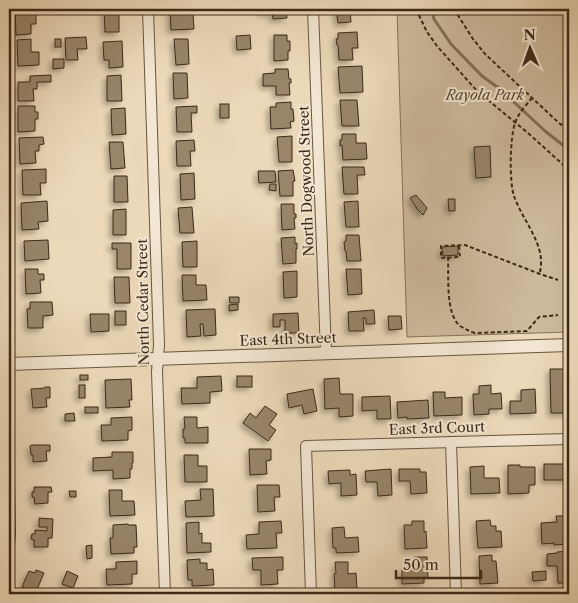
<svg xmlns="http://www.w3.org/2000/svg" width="578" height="603" font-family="'Libre Caslon Text',serif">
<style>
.green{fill:#cebb9d;stroke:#85725a}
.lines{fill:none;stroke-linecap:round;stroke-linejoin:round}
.stream{stroke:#827057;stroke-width:3}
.building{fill:#98856b;stroke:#3c2a17;filter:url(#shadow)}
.minor-casing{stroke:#685640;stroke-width:12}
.tertiary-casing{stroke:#685640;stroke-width:14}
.path{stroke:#3c2a17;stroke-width:2;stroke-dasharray:4 2.5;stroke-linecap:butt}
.minor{stroke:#f3e6d2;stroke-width:10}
.tertiary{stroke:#f3e6d2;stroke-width:12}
.labels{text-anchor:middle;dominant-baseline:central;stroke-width:4;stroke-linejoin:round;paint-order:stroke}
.park-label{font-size:14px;font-style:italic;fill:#594732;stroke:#f3e6d2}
.street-label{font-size:14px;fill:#3c2a17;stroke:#f3e6d2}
</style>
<defs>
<filter id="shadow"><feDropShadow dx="-3.5" dy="3.5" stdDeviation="2.5" flood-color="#0004"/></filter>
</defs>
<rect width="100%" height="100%" fill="#ecd9b9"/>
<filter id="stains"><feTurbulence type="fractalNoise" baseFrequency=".004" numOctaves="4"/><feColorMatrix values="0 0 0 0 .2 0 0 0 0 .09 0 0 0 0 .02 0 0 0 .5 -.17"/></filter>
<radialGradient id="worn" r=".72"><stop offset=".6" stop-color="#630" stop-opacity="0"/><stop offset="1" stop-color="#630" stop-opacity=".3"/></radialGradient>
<polygon class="green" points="397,9 569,9 569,332 407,337"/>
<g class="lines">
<polyline class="stream" points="431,9 434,19 451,44 482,76 500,89 545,131 569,150"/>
</g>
<g class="building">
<polygon points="15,9 30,9 30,11 36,10 36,24 31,24 31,34 16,35"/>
<polygon points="104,9 119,9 119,32 105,32"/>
<polygon points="170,9 185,9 185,14 193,14 194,29 171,30"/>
<polygon points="261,9 286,9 287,18 273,19 272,11 269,11 269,13 261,13"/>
<polygon points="336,9 350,9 351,22 338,23"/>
<polygon points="357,32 358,48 352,48 353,60 339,60 338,45 337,45 336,39 338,39 338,33"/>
<polygon points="250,35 251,49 237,50 236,36"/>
<polygon points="274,35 287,35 287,41 290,41 290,51 288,51 288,60 274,61"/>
<polygon points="86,37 87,49 77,49 78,60 66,60 65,38"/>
<polygon points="31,39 31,52 39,52 39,65 18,66 17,40"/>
<rect x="55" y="39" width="6" height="8"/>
<polygon points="174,39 188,39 189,64 176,65"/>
<polygon points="122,41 123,67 109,68 109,60 104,60 103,42"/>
<polygon points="53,59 64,59 64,68 53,69"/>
<polygon points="362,66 363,92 340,93 338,67"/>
<polygon points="275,69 288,69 289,79 291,79 291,83 289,83 290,95 276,95 276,86 263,86 263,74 275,73"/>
<polygon points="173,73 187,73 188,98 174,99"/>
<polygon points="51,75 51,82 37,82 37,89 33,89 34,101 18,101 18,82 30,82 30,76"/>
<polygon points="121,75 122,101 107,101 107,76"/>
<polygon points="340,100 357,100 359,126 342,126"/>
<polygon points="291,102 291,109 293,109 294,121 290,122 291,128 271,129 270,107 276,107 276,103"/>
<rect x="220" y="104" width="9" height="14"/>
<polygon points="18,106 35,106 35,112 38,112 38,119 35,119 35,131 18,132"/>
<polygon points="197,106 197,113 191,113 192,132 177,132 176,107"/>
<polygon points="125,108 126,134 112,135 111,109"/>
<polygon points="342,134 356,134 356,143 366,143 367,159 343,160 342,145 340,146 340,140 342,140"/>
<polygon points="292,136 292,162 279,162 277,137"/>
<polygon points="43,137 44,144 39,145 39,151 35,151 36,163 20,164 19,138"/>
<polygon points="194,140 195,151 190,151 191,166 177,166 176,141"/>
<polygon points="109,142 123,142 125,168 111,169"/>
<polygon points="490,146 491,177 476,178 474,147"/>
<polygon points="342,167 364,167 365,175 357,175 358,194 344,194"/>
<polygon points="46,169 46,183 40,183 41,195 23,195 22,170"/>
<polygon points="293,170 295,181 293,181 293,196 280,196 278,171"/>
<polygon points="258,171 275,171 276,182 259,183"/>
<polygon points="194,173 195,199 181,200 180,174"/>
<polygon points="114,176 127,176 128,202 114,202"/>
<polygon points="270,184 276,184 276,191 269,190"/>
<polygon points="416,195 427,208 423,215 418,210 410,198"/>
<polygon points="448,199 455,199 455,211 449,211"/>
<polygon points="47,201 48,221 38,222 39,229 22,230 21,203"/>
<polygon points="358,201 359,227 346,227 344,202"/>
<polygon points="281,204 294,204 294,214 296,214 296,218 294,218 295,229 282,230"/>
<polygon points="192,207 194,233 180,233 178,208"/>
<polygon points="126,209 126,235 113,235 113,210"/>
<polygon points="346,235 359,235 361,261 347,261 346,251 345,251 344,242 346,241"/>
<polygon points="295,237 295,244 297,243 297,249 296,249 296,263 283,264 281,238"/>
<polygon points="48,240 49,259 25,261 24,241"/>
<polygon points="197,241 197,267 183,267 182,242"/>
<polygon points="112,243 131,243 131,269 117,269 117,249 112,249"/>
<polygon points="458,246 458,255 443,256 442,247"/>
<polygon points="25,269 38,269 38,274 44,274 44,280 40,280 41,293 26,294"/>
<polygon points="346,269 361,269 362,294 348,295"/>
<polygon points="297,271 297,297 284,298 283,272"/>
<polygon points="182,275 196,275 196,285 206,285 207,300 183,301"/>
<polygon points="114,277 129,277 130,303 115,303"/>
<polygon points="229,297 239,297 239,303 230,303"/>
<polygon points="30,302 52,302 53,315 43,316 43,328 28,328 27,309 30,309"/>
<polygon points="238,304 238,310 229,311 229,305"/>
<polygon points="215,309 216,335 204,336 203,324 200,324 201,336 187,337 186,310"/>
<polygon points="374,310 375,324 366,324 366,318 363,318 364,331 349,331 348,312"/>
<rect x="115" y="311" width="11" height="14"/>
<polygon points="298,313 299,333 285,333 285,320 280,320 280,327 273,327 273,314"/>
<polygon points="90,314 109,314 109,331 91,332"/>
<polygon points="388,316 401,316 402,329 389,330"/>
<polygon points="550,369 568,369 569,413 551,413"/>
<rect x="80" y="375" width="8" height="5"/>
<polygon points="221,376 222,391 210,392 210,403 182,404 181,388 197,388 197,377"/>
<rect x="237" y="376" width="15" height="11"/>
<polygon points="339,378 340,394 353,394 353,416 339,417 339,408 325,409 324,379"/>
<polygon points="131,379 132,400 129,400 130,407 106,408 105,380"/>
<rect x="79" y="385" width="6" height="13"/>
<polygon points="491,385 491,394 501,393 502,409 489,409 489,414 474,415 473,394 479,394 479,386"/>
<polygon points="45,387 50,387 50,398 46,398 47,407 33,408 31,389 45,388"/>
<polygon points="313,389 317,411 304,414 302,405 289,408 287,394"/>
<polygon points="535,389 536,413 510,414 510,401 521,401 521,390"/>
<polygon points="433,392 445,392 445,398 462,397 462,415 434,416"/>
<polygon points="390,396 391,419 377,419 377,410 362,411 362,397"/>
<polygon points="428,400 429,418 407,419 407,417 398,418 397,402"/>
<polygon points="265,406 277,414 269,425 276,430 268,441 243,423 250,413 256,418"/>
<rect x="85" y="407" width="13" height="6"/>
<polygon points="74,413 75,421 65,421 65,414"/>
<polygon points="132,417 132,430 128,431 128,440 102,441 101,425 111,425 111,418"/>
<polygon points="184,417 197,417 197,428 208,427 208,443 185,443 185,438 183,438 183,429 185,429"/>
<polygon points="32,445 50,445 50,451 46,451 47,461 33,462 33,455 31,455 30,446"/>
<polygon points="249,449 271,449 271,460 266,461 267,474 250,475"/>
<polygon points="112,452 133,452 133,463 132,463 132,469 130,469 130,478 113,479 113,470 93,471 93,458 112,457"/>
<polygon points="184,455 198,455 198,466 207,466 207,482 185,482"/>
<rect x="544" y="464" width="25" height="16"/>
<polygon points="508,465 520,465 520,467 535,467 535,485 529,485 529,493 508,494"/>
<polygon points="484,466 484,478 499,478 500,493 471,494 470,467"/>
<polygon points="391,469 392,495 378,496 377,482 366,482 365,471"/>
<polygon points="399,469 420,469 420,472 426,472 427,493 411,494 410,481 399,481"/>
<polygon points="350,470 350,475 356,474 357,495 341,496 341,483 329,484 328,471"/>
<polygon points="257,485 279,485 280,497 274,497 275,511 258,512"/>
<polygon points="34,487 51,487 52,492 48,492 48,503 35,504 34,497 32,497 32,492 34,492"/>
<polygon points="200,489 213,489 214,516 186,517 185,501 201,500"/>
<polygon points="109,490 122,490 122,501 134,501 135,515 110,516"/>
<polygon points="69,491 76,491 76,497 70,497"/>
<polygon points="556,516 569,516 569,531 567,531 567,544 554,545 554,543 542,544 541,523 557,522"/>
<polygon points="39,518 53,519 52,538 48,538 48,547 34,547 34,540 31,539 32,534 35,534 35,530 47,531 47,527 39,527"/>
<polygon points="490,520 491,526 496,526 496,531 501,531 502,547 478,548 476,521"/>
<polygon points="281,521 282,533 276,533 277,548 247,549 246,535 259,534 259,522"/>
<polygon points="412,521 424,521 424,532 426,531 427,548 405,549 404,525 412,525"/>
<polygon points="199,522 199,534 202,533 202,543 211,543 211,552 187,553 186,523"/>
<polygon points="128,524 128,525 136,525 137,547 134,547 134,553 111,554 110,538 113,538 113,525"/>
<polygon points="344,527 345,538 358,537 359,552 336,553 336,548 333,548 332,528"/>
<polygon points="92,545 92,558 87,559 86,546"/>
<polygon points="569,551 569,583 558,583 557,566 547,566 547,554 557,553 557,552"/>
<polygon points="492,555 492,561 496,561 498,583 480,584 479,556"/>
<polygon points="283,557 283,570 277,570 278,584 261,585 261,570 253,570 252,558"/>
<polygon points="415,557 427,557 428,578 424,578 424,583 402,584 402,569 411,569 410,562 415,562"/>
<polygon points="200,559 200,563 207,563 207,570 213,569 214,585 192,586 192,580 188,580 187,560"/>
<polygon points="137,561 137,574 132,574 132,584 107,585 106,569 116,569 116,562"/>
<polygon points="335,562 348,562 348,574 356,573 357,589 335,590 334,574 336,573"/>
<polygon points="36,570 44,573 36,592 22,587 29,571 35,573"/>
<polygon points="67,571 78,576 73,588 62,584"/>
<polygon points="546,571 546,580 533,581 532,572"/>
<polygon points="561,588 569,588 569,594 557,594 557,593 561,593"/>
<rect x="480" y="590" width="15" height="4"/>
</g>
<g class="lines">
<g class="minor-casing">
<g id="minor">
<polyline points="148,9 159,345 157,372 165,594"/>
<polyline points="313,9 326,353"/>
<polyline points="451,442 456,594"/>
<polyline points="9,478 10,535 9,545"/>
<polyline points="311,594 306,446 569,439"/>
</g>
</g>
<g class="tertiary-casing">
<polyline id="tertiary" points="9,364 569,345"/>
</g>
<g class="path">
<polyline points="416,9 427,32 437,46 477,91 528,133 569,170"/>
<polyline points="454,9 473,39 485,54 559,123 569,130"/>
<path d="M532,98C526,105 518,114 515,123C510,138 509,181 514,196C521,217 542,241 541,263C541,267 540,271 540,274"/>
<polyline points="459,246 460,257 441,258 441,246 465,245 540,274 558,280"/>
<path d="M448,257C449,276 445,313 460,326C465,329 469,331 475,333L527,331L539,317L558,315"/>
</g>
<use href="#minor" class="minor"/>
<use href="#tertiary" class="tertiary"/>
</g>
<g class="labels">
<g class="park-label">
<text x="485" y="95">Rayola Park</text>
</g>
<g class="street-label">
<text transform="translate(306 181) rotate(-92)">North Dogwood Street</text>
<text transform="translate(143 302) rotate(-91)">North Cedar Street</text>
<text transform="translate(288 339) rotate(-2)">East 4th Street</text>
<text transform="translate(437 428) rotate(-2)">East 3rd Court</text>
</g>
</g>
<rect width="578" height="603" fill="none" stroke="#ecd9b9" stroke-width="30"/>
<rect x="10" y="10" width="558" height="583" fill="none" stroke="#3c2a17" stroke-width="2.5"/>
<rect x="15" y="15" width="548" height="573" fill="none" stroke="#3c2a17"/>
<g transform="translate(530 48) rotate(358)" stroke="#f3e6d2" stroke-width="4" paint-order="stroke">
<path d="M0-4L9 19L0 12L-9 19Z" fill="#3c2a17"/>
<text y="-8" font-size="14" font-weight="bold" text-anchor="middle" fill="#3c2a17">N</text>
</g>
<path d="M396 570v8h85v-8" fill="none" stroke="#3c2a17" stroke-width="2.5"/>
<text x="403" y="570" font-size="15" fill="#3c2a17" stroke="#f3e6d2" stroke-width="4" paint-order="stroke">50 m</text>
<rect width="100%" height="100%" filter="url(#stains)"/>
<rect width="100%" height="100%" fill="url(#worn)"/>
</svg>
